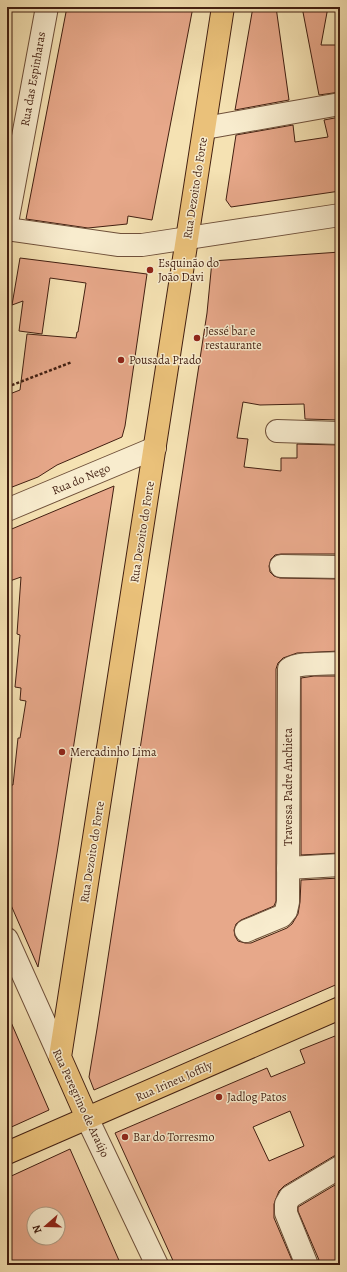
<svg xmlns="http://www.w3.org/2000/svg" width="347" height="1272" font-family="Alegreya,serif">
<style>
.building{fill:#e7a88a;stroke:#421f11;fill-rule:evenodd}
.lines{fill:none;stroke-linecap:round;stroke-linejoin:round}
.minor-casing{stroke:#6f503a;stroke-width:24}
.major-casing{stroke:#421f11;stroke-width:24}
.path{stroke:#421f11;stroke-width:2.5;stroke-dasharray:3 2;stroke-linecap:butt}
.minor{stroke:#f8ecce;stroke-width:22}
.major{stroke:#eac17a;stroke-width:22}
.poi-dot{fill:#8f2418;stroke:#f8ecce;stroke-width:1.5}
.labels{text-anchor:middle;dominant-baseline:central;stroke-width:3;stroke-linejoin:round;paint-order:stroke}
.street-label{font-size:12px;fill:#421f11;stroke:#f8ecce}
.poi-label{font-size:12px;fill:#421f11;stroke:#f8ecce;text-anchor:start}
</style>
<rect width="100%" height="100%" fill="#f5e2b3"/>
<filter id="stains"><feTurbulence type="fractalNoise" baseFrequency=".005" numOctaves="4"/><feColorMatrix values="0 0 0 0 .2 0 0 0 0 .09 0 0 0 0 .02 0 0 0 .5 -.17"/></filter>
<radialGradient id="worn" r=".72"><stop offset=".6" stop-color="#630" stop-opacity="0"/><stop offset="1" stop-color="#630" stop-opacity=".3"/></radialGradient>
<g class="building">
<polygon points="67,7 193,7 152,220 128,216 127,224 88,228 26,219"/>
<polygon points="253,7 276,7 289,100 235,110"/>
<polygon points="302,7 328,7 321,45 340,45 340,92 319,95"/>
<polygon points="340,117 340,191 231,207 226,200 236,135 293,125 295,142 328,137 324,120"/>
<polygon points="340,252 340,420 305,419 304,404 260,405 243,402 237,438 248,439 244,467 281,471 281,458 297,458 297,444 340,445 340,554 281,554 275,555 271,559 269,566 270,572 274,576 280,578 340,579 340,651 297,653 283,658 278,663 276,669 276,901 274,906 241,920 236,924 234,930 235,936 238,941 245,943 251,943 287,928 292,924 298,914 300,902 301,880 340,878 340,983 94,1090 89,1077 97,1029 207,313 212,261"/>
<polygon points="20,258 147,274 125,426 122,437 57,465 38,477 7,489 7,395 20,390 27,334 76,338 77,332 78,332 86,283 50,278 42,334 19,331 23,301 12,305"/>
<polygon points="114,486 57,853 38,967 7,896 7,813 9,785 13,785 18,738 20,738 26,701 20,700 21,688 15,687 20,635 17,634 21,577 7,582 7,531"/>
<polygon points="314,676 340,676 340,853 301,855 301,678"/>
<polygon points="7,1013 49,1110 7,1129"/>
<path d="M340,1034V1155L334,1156L284,1186L279,1191L274,1204V1218L294,1265H175L115,1133L267,1068L271,1077L305,1063L300,1050ZM290,1111L304,1146L269,1161L253,1127Z"/>
<path d="M70,1149L121,1265H7V1178ZM34,1214H58V1238H34Z"/>
<polygon points="340,1182 340,1265 319,1265 319,1260 298,1211 298,1207"/>
</g>
<g class="lines">
<g class="minor-casing">
<g id="minor">
<polyline points="205,128 340,104"/>
<polyline points="7,223 47,7"/>
<polyline points="7,229 119,245 142,245 340,215"/>
<polyline points="277,431 340,433"/>
<polyline points="7,510 155,448"/>
<polyline points="281,566 340,567"/>
<polyline points="288,868 340,865"/>
<path d="M246,931L282,916L286,911L288,902L289,669C298,662 328,664 340,663"/>
<polyline points="7,939 60,1057"/>
<polyline points="87,1118 157,1265"/>
<polyline points="307,1265 286,1213 286,1204 290,1197 340,1167"/>
</g>
</g>
<g class="major-casing">
<g id="major">
<polyline points="87,1118 60,1057 223,7"/>
<polyline points="7,1153 340,1008"/>
</g>
</g>
<polyline class="path" points="7,387 72,362"/>
<use href="#minor" class="minor"/>
<use href="#major" class="major"/>
</g>
<g class="poi-dot">
<circle cx="150" cy="270" r="4"/>
<circle cx="197" cy="338" r="4"/>
<circle cx="121" cy="360" r="4"/>
<circle cx="62" cy="752" r="4"/>
<circle cx="219" cy="1097" r="4"/>
<circle cx="125" cy="1137" r="4"/>
</g>
<g class="labels">
<g class="street-label">
<text transform="translate(33 79) rotate(-80)">Rua das Espinharas</text>
<text transform="translate(195 188) rotate(-81)">Rua Dezoito do Forte</text>
<text transform="translate(81 479) rotate(-23)">Rua do Nego</text>
<text transform="translate(142 532) rotate(-81)">Rua Dezoito do Forte</text>
<text transform="translate(288 787) rotate(-90)">Travessa Padre Anchieta</text>
<text transform="translate(92 852) rotate(-81)">Rua Dezoito do Forte</text>
<text transform="translate(174 1081) rotate(-24)">Rua Irineu Joffily</text>
<text transform="translate(81 1103) rotate(65)">Rua Peregrino de Araújo</text>
</g>
<g class="poi-label">
<text x="158" y="263">Esquinão do<tspan x="158" dy="14">João Davi</tspan></text>
<text x="205" y="331">Jessé bar e<tspan x="205" dy="14">restaurante</tspan></text>
<text x="129" y="360">Pousada Prado</text>
<text x="70" y="752">Mercadinho Lima</text>
<text x="227" y="1097">Jadlog Patos</text>
<text x="133" y="1137">Bar do Torresmo</text>
</g>
</g>
<rect width="347" height="1272" fill="none" stroke="#f5e2b3" stroke-width="24"/>
<rect x="8" y="8" width="331" height="1256" fill="none" stroke="#421f11" stroke-width="2"/>
<rect x="12" y="12" width="323" height="1248" fill="none" stroke="#421f11"/>
<g transform="translate(46 1226) rotate(250)"><circle r="19" fill="#f8ecce" stroke="#af9a82"/>
<path d="M0-3L7 15L0 10L-7 15Z" fill="#8f2418"/>
<text y="-6" font-size="11" font-weight="bold" text-anchor="middle" fill="#421f11">N</text>
</g>
<rect width="100%" height="100%" filter="url(#stains)"/>
<rect width="100%" height="100%" fill="url(#worn)"/>
</svg>
